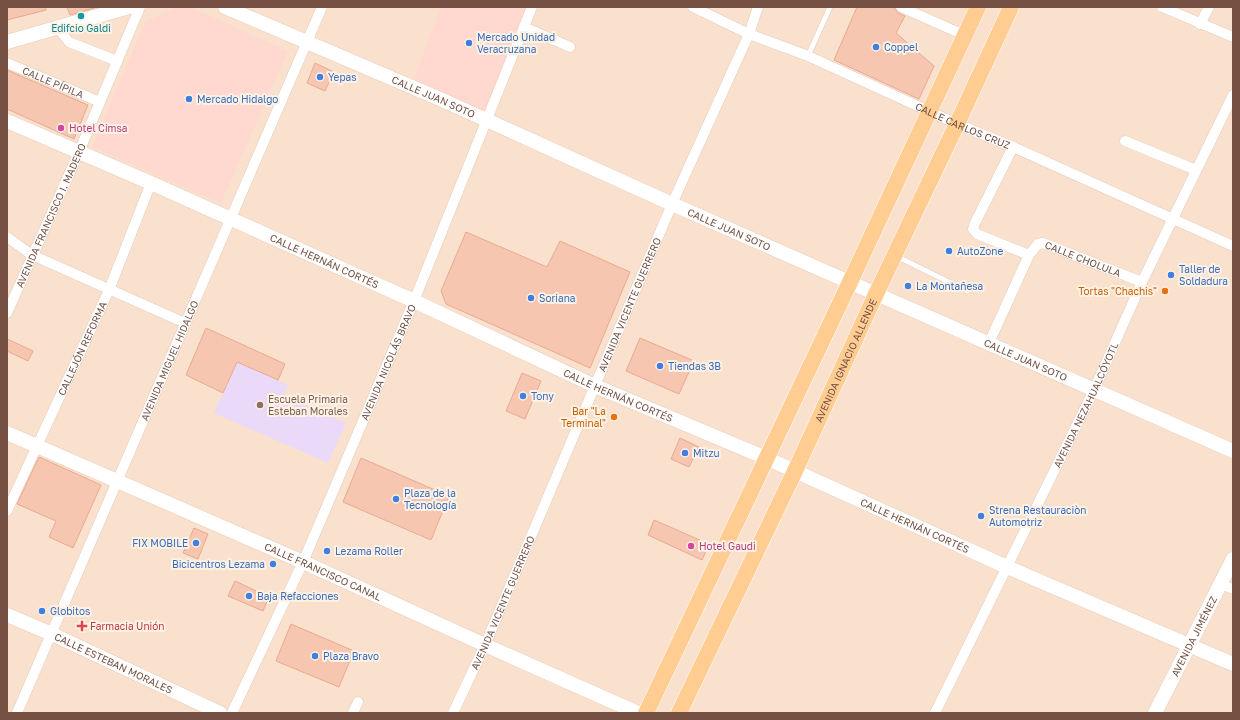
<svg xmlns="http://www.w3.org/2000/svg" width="1240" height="720" font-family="'Golos Text',sans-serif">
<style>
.residential{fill:#f9e1cd}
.commercial{fill:#ffd9cf}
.education{fill:#ebd9fa}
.building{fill:#f6c6b1;stroke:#eaa990}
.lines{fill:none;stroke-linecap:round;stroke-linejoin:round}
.lane-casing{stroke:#e5cabb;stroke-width:6}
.street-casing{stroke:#e5cabb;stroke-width:11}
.secondary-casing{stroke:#eacab7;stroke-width:15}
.primary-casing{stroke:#fff;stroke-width:17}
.lane{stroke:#fff;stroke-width:5}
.street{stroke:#fff;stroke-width:10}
.secondary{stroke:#fff;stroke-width:14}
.primary{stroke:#ffcc92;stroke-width:16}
.culture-dot{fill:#0f9aa8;stroke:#fff2e4;stroke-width:1.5}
.shop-dot{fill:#3f7fe0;stroke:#fff2e4;stroke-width:1.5}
.hotel-dot{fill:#d1479c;stroke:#fff2e4;stroke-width:1.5}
.food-dot{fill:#e8710a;stroke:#fff2e4;stroke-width:1.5}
.education-dot{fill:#8d6e63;stroke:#fff2e4;stroke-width:1.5}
.health-dot{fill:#e0444e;stroke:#fff2e4;stroke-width:1.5}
.labels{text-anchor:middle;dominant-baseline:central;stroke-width:4;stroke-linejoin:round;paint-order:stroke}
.culture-label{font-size:10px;fill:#0d838f;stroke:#fff2e4}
.shop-label{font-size:10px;fill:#366cbe;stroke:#fff2e4;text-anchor:start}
.street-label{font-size:10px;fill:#755043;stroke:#fff2e4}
.hotel-label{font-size:10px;fill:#b23c85;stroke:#fff2e4;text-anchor:start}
.food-label{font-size:10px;fill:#c56008;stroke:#fff2e4;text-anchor:end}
.education-label{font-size:10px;fill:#785e54;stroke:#fff2e4;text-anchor:start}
.health-label{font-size:10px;fill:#be3a42;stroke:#fff2e4;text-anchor:start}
</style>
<rect width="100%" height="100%" fill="#feeedc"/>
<rect class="residential" x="7" y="7" width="1226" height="706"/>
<g class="commercial">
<polygon points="177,7 190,7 288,51 221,203 92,147 145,22"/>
<polygon points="441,7 525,7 486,112 413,80"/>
</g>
<polygon class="education" points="237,362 288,385 284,396 346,423 328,463 214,413"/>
<g class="building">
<polygon points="7,7 45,7 46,10 7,20"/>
<polygon points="67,7 98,7 70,15"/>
<polygon points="857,7 894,7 898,13 905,16 896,33 934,66 919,99 834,60"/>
<polygon points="315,63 334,72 325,91 307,83"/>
<polygon points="7,70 88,105 74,139 7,109"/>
<polygon points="466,232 547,267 560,241 630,272 590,368 446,304 441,291"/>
<polygon points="206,328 285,364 278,380 237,362 223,393 186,375"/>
<polygon points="640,338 694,361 679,394 626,371"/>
<polygon points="7,339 33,351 28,361 7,351"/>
<polygon points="522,373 541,381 525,419 506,411"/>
<polygon points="680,438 699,447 689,467 671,459"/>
<polygon points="39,457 101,485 73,548 49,537 56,521 17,504"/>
<polygon points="361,458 449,496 431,540 343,502"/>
<polygon points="654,520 709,544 702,560 648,535"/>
<polygon points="194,528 208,534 198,559 183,553"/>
<polygon points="235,581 269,597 263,611 228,596"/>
<polygon points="291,624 354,651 339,687 276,661"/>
</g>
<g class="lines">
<g class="lane-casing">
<g id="lane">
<polyline points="808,56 830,7"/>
<polyline points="896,256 967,291"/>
</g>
</g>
<g class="street-casing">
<g id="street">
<path id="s1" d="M693,7L749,34L808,56L957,124L1013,147L1233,246"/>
<polyline points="901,7 964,35"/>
<polyline points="1162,7 1233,37"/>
<polyline points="1200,24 1209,7"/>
<polyline points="524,27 570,47"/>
<polyline points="58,28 69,42 117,61"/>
<path id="s2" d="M7,63L100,102"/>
<polyline points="1125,141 1196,170"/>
<polyline points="1013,147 975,223 973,229 977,234 1029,255"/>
<polyline points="7,237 32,255 185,323"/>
<path id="s3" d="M7,313L79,152L140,7"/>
<path id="s4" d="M989,343L1029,255L1038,244L1043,243L1142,282"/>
<path id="s5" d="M7,511L109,290L151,183"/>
<polyline points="1221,584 1233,589"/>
<path id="s6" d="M17,713L322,7"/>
<path id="s7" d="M232,713L303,562L414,301L532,7"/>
<polyline points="353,713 358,702"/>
<path id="s8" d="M453,713L485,645L672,204L749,34L758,7"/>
<path id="s9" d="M935,713L1094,390L1142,282L1233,95"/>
</g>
</g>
<g class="secondary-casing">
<g id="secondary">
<path id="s10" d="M225,7L440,99L672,204L1233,451"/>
<polyline points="7,42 129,7"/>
<path id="s11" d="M7,121L151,183L414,301L595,386L766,458L1007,567L1233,664"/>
<path id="s12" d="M7,433L303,562L485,645L638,713"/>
<path id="s13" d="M7,615L52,634L220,713"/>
<path id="s14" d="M1155,713L1233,559"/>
</g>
</g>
<g class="primary-casing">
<g id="primary">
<polyline points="646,713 850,282 978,7"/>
<path id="s15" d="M679,713L795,471L876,294L957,124L1011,7"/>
</g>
</g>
<use href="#lane" class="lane"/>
<use href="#street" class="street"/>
<use href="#secondary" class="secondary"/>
<use href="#primary" class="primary"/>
</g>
<circle class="culture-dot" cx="81" cy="16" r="4"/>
<g class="shop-dot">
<circle cx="469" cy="43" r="4"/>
<circle cx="876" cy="47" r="4"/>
<circle cx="320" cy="77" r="4"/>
<circle cx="189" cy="99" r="4"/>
<circle cx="949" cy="251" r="4"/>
<circle cx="1171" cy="275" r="4"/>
<circle cx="908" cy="286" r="4"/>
<circle cx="531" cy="298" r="4"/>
<circle cx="660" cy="366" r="4"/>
<circle cx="523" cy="396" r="4"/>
<circle cx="685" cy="453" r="4"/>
<circle cx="396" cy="499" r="4"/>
<circle cx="981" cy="516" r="4"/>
<circle cx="196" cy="543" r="4"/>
<circle cx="327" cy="551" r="4"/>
<circle cx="273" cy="564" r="4"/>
<circle cx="249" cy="596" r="4"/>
<circle cx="42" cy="611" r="4"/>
<circle cx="315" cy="656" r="4"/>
</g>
<g class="hotel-dot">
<circle cx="61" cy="128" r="4"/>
<circle cx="691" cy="546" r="4"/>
</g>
<g class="food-dot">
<circle cx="1165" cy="291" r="4"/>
<circle cx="614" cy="417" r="4"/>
</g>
<circle class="education-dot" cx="260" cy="405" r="4"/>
<path class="health-dot" d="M80 620h4v4h4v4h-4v4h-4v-4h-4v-4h4z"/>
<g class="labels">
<g class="culture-label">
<text x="81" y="28">Edifcio Galdi</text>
</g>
<g class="shop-label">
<text x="477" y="37">Mercado Unidad<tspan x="477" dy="12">Veracruzana</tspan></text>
<text x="884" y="47">Coppel</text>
<text x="328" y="77">Yepas</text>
<text x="197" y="99">Mercado Hidalgo</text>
<text x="957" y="251">AutoZone</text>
<text x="1179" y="269">Taller de<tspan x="1179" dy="12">Soldadura</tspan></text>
<text x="916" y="286">La Montañesa</text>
<text x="539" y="298">Soriana</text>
<text x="668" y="366">Tiendas 3B</text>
<text x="531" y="396">Tony</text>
<text x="693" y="453">Mitzu</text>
<text x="404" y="493">Plaza de la<tspan x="404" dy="12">Tecnología</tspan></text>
<text x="989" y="510">Strena Restauraciòn<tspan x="989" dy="12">Automotriz</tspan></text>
<text x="188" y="543" text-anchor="end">FIX MOBILE</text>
<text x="335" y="551">Lezama Roller</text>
<text x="265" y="564" text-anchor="end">Bicicentros Lezama</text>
<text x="257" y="596">Baja Refacciones</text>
<text x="50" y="611">Globitos</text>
<text x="323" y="656">Plaza Bravo</text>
</g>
<g class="street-label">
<text stroke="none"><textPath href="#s2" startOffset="50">CALLE PÍPILA</textPath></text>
<text stroke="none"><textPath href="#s10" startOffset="227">CALLE JUAN SOTO</textPath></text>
<text stroke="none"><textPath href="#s1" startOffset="295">CALLE CARLOS CRUZ</textPath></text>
<text stroke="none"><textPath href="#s3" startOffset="107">AVENIDA FRANCISCO I. MADERO</textPath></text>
<text stroke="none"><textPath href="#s10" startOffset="551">CALLE JUAN SOTO</textPath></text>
<text stroke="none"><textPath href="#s4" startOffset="159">CALLE CHOLULA</textPath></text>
<text stroke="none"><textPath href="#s11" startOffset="347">CALLE HERNÁN CORTÉS</textPath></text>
<text stroke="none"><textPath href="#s8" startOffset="445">AVENIDA VICENTE GUERRERO</textPath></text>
<text stroke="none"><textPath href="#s5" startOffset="179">CALLEJÓN REFORMA</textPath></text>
<text stroke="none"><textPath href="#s6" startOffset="384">AVENIDA MIGUEL HIDALGO</textPath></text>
<text stroke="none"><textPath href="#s15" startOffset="390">AVENIDA IGNACIO ALLENDE</textPath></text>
<text stroke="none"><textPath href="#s10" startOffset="875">CALLE JUAN SOTO</textPath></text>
<text stroke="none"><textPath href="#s7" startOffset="384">AVENIDA NICOLÁS BRAVO</textPath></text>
<text stroke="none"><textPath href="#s11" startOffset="670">CALLE HERNÁN CORTÉS</textPath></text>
<text stroke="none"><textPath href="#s9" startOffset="343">AVENIDA NEZAHUALCÓYOTL</textPath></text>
<text stroke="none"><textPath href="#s11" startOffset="994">CALLE HERNÁN CORTÉS</textPath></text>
<text stroke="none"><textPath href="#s12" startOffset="345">CALLE FRANCISCO CANAL</textPath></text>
<text stroke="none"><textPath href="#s8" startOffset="121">AVENIDA VICENTE GUERRERO</textPath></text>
<text stroke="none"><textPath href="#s14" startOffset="86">AVENIDA JIMÉNEZ</textPath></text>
<text stroke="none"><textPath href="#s13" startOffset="117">CALLE ESTEBAN MORALES</textPath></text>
</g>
<g class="hotel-label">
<text x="69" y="128">Hotel Cimsa</text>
<text x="699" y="546">Hotel Gaudi</text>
</g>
<g class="food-label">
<text x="1157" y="291">Tortas "Chachis"</text>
<text x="606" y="411">Bar "La<tspan x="606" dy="12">Terminal"</tspan></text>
</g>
<g class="education-label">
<text x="268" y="399">Escuela Primaria<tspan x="268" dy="12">Esteban Morales</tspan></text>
</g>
<g class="health-label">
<text x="90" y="626">Farmacia Unión</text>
</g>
</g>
<rect width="1240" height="720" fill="none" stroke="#755043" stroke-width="16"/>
</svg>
